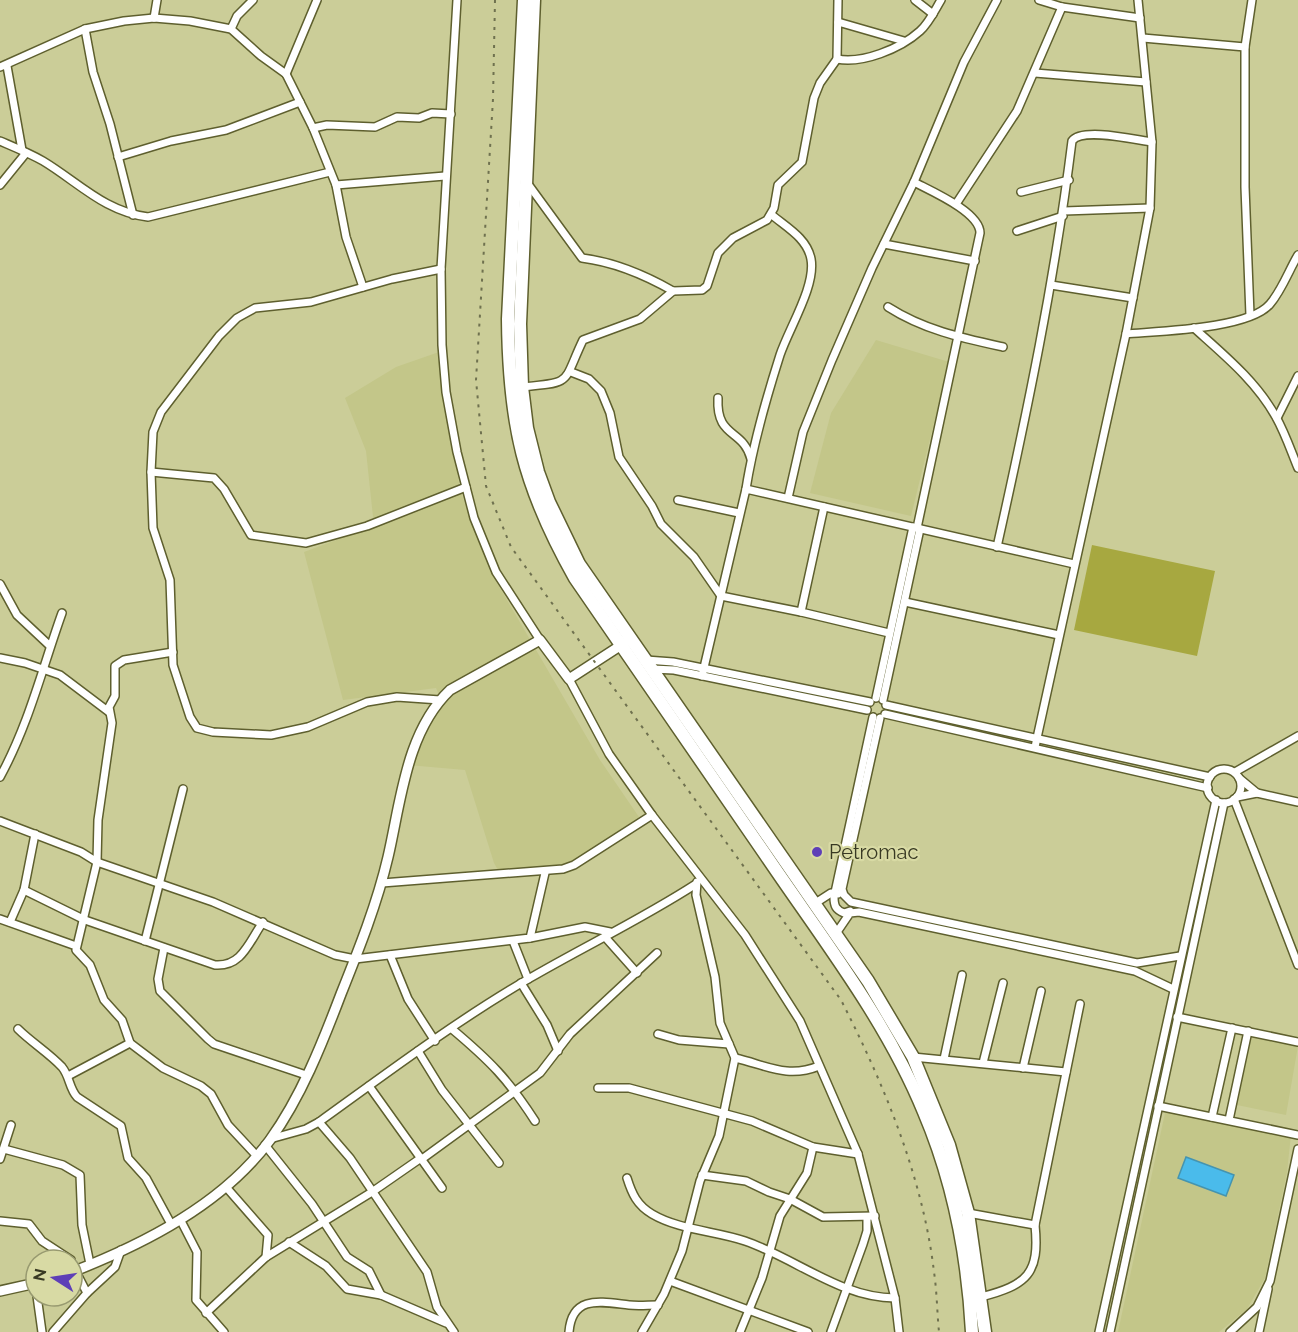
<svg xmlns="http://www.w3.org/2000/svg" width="1298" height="1332" font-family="Raleway,sans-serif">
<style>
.built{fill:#c3c689}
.green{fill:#a7a840}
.water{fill:#4abbeb;stroke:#4594af;stroke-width:1.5}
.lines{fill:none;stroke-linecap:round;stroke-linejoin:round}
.street-casing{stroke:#5e5f2e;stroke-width:10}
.secondary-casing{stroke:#5e5f2e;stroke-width:12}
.highway-casing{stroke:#5e5f2e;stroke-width:15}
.street{stroke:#fff;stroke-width:7}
.secondary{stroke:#fff;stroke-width:9}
.highway{stroke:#fff;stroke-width:12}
.rail{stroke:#6f714f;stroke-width:2;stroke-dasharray:3 6;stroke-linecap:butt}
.poi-dot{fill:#5e3fb7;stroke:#d8daa4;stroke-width:2}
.labels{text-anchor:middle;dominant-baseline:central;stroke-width:4.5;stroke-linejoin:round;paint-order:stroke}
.poi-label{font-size:20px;fill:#383923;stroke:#d8daa4;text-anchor:start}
</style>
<rect width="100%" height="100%" fill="#cbcd98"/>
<g class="built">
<polygon points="876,340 949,362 911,516 810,493 831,413"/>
<polygon points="439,352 460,490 489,569 600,760 639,817 581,859 551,870 499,872 494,863 465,770 408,765 441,700 436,688 343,700 304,552 374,526 366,451 345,398 396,367"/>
<polygon points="1252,1036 1298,1046 1286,1115 1237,1105"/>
<polygon points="1169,1110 1291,1135 1287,1172 1265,1278 1247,1309 1219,1332 1118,1332 1165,1113"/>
</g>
<polygon class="green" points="1092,545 1215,571 1197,656 1074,630"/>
<polygon class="water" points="1186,1157 1234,1175 1226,1196 1178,1178"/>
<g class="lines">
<g class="street-casing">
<g id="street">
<polyline points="457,0 441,269 442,345 446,392 457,452 474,518 496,572 540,640"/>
<polyline points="915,0 933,14"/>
<polyline points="1039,0 1062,7 1140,18"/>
<polyline points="154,18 157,0"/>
<polyline points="838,22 904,41"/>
<polyline points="85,29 93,72 110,124 133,215"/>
<polyline points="231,29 237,16 253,0"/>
<polyline points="1143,38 1245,47"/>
<path d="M837,59C862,64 900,49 920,31C929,23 935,10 941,0"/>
<polyline points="7,66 22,150"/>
<polyline points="0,67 85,29 124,21 154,18 190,21 231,29 261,56 286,74 313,128 336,185 445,176"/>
<polyline points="1035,73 1146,82"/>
<polyline points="286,74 317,0"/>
<polyline points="313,128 327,125 375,127 397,117 419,118 432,113 451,114"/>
<path d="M0,141C14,147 29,153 43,161C78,182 105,212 148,217L330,172"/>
<polyline points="118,157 171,141 226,130 300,102"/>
<path d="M914,182C931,191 980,212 980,233L917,528"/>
<path d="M528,184L582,258C614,262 645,275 673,291"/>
<polyline points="0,185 26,153"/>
<polyline points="336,185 346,237 363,287"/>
<polyline points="1021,192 1069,180"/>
<polyline points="956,204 1017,111 1062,7"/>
<polyline points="1064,211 1150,208"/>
<polyline points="1017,231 1063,216"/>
<polyline points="884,244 975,261"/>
<polyline points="1051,285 1133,298"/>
<path d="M888,307C924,330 962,338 1003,347"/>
<polyline points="1250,315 1245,187 1245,47 1252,0"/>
<path d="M1194,328C1224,355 1256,381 1276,417C1285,433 1291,451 1298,468"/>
<path d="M1126,334C1159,331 1249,329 1270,304C1282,290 1289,270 1298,255"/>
<polyline points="571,372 589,379 601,391 610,413 619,457 652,506 661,524 694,557 721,596 801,612"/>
<path d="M522,387C574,382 562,384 583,340L640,319L673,291L702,290L707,286L718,253L733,238L767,220L774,208L778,185L802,162L814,98L820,83L837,59L838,0"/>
<path d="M718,398C716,439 743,428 751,459"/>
<polyline points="1277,418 1298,376"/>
<polyline points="151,472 214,478 224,489 251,535 306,543 367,526 466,487"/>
<path d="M746,489C753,444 766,399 780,355C789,328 816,286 811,259C807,238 786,227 772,215"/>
<polyline points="788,498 803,432 832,360 872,268 914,182 964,62 997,0"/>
<polyline points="678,500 739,513"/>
<polyline points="824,507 801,612 889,633"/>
<path d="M997,547C1027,413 1055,278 1072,141C1082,127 1136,140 1152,142"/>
<polyline points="0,584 17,615 50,646"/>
<polyline points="905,602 1059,635"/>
<polyline points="173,652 124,660 115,666 115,696 109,707 112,723 98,820 97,862 76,950 90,965 104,1000 122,1020 130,1043 163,1068 201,1086 211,1094 228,1125 256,1155"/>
<polyline points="0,658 25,663 60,675 109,712"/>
<polyline points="646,660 673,662 870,702"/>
<polyline points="652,669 674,670 867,710"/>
<polyline points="702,676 746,489 1074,564"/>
<polyline points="569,679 609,754 652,815 745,935 800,1021 858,1154 895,1298 899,1332"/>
<polyline points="876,698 913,527"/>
<polyline points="440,700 397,697 367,702 308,727 271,735 213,732 197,728 190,717 173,665 170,580 153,528 151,472 153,432 161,412 219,336 237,318 255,308 311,302 392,279 441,269"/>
<polyline points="883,700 920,529"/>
<polyline points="886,705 1210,777"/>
<polyline points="885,714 1208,788"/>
<polyline points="880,718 842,889 844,895 851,902 1137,963 1180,956"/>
<polyline points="1035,747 1126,334 1150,208 1152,142 1138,0"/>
<circle cx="1224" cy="786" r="17"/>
<polyline points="1235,772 1298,736"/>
<path d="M0,777C29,724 42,669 62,613"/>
<polyline points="1239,778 1257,793"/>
<polyline points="1237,797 1257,793 1298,802"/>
<polyline points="1234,799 1298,965"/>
<polyline points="0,821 81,852 97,862 213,902 335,955 355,959 530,938 545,873"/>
<polyline points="382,883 563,869 574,865 652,815"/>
<path d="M24,890L85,920L215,965C242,967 249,942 263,922"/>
<polyline points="814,904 831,893 838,894"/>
<path d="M850,911L844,913C836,910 834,906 834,897L873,717"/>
<polyline points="0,919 76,946"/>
<polyline points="10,922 24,890 35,834"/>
<polyline points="835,935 850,913 859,912 1135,971 1173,989"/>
<polyline points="605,937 637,973"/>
<polyline points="530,938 585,927 610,932"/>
<polyline points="145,941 183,789"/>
<polyline points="513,941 528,979"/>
<polyline points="164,948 158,979 160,991 208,1039 214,1044 306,1075"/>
<polyline points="390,955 408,999 435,1041"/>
<polyline points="521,983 547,1025 558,1051"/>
<polyline points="1177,1017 1298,1042"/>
<path d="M18,1029C31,1042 49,1053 62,1067C70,1077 69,1088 77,1097L121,1126L128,1158L146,1178L171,1224"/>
<path d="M452,1029C490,1061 508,1079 535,1121"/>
<polyline points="658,1034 679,1040 729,1044"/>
<polyline points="418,1051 442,1090 499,1163"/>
<polyline points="913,1057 1066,1072"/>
<path d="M735,1058C766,1065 787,1079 819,1066"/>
<polyline points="944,1059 962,975"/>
<polyline points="983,1063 1003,983"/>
<polyline points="1023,1068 1041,991"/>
<polyline points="68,1076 130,1043"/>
<polyline points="369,1086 442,1188"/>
<polyline points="598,1088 629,1088 752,1121 813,1147 858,1154"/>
<polyline points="1158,1106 1298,1135"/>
<polyline points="1212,1117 1232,1028"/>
<polyline points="1229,1120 1248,1031"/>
<polyline points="319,1122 350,1158 427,1272 437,1307 454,1332"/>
<path d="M270,1139L306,1129L319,1122C387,1073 456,1021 530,978C585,946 642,919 696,884"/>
<polyline points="265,1145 312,1204 347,1257 369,1271 381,1295"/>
<polyline points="4,1149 63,1165 80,1175 82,1225 90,1264"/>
<polyline points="0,1159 11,1125"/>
<polyline points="422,1159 540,1073 570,1034 657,953"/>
<polyline points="702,1175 746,1181 769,1192 790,1199 823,1217 875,1216"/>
<path d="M627,1178C632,1194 637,1205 652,1214C679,1230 716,1231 745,1241C795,1258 841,1298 895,1298"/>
<polyline points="226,1187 268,1235 266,1257"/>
<polyline points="968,1213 1035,1225"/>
<polyline points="180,1219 197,1252 196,1300 224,1332"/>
<polyline points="0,1221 29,1224 42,1241 71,1260"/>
<polyline points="289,1242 326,1266 347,1289 381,1295 446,1323"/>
<polyline points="670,1281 808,1332"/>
<polyline points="87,1293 115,1267 121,1250"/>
<polyline points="37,1296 42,1332"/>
<path d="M981,1297C1027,1285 1040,1274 1035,1225L1080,1004"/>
<polyline points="206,1313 266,1257 372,1192 421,1158"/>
<polyline points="53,1332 87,1293 75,1270"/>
<path d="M569,1332C572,1294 602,1302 629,1305C638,1306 648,1305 658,1305"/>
<polyline points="642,1332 664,1294 682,1251 700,1181 719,1136 735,1058 720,1023 715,977 696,895 697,882"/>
<polyline points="740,1332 762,1278 780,1216 807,1173 813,1147"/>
<polyline points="831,1332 863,1244 867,1231 867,1217"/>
<polyline points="1099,1332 1216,800"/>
<polyline points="1110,1332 1224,803"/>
<polyline points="1230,1332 1257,1307 1270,1281 1298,1149"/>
<polyline points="1259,1332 1268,1289"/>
</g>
</g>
<g class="secondary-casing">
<g id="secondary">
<path d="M72,1272C144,1244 223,1204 270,1140C301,1097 322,1044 341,994C359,949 377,904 388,857C401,801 406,732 450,690L540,640L569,679L626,642"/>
<polyline points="0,1291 36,1283"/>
</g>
</g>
<g class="highway-casing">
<g id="highway">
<path d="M524,0L508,319C509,424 523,486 575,578C638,670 702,762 765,854C821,937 886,1019 924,1112C953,1180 968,1258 972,1332"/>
<polyline points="534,0 520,324 522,387 527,428 538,472 549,502 579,564 868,981 913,1057 949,1145 968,1213 985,1332"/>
</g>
</g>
<use href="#street" class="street"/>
<use href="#secondary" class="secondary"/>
<use href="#highway" class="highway"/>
<path class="rail" d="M495,0L493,99L476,380L486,486L511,547L841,1000C884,1084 923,1178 934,1272C937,1292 937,1312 939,1332"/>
</g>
<circle class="poi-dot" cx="817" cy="852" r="6"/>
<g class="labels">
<g class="poi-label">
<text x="829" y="852">Petromac</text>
</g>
</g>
<g transform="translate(54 1278) rotate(282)"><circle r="28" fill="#d8daa4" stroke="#989a70" stroke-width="1.5"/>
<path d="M0-4.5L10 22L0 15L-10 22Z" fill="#5e3fb7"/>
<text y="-9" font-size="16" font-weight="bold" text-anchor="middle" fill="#383923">N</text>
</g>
</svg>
